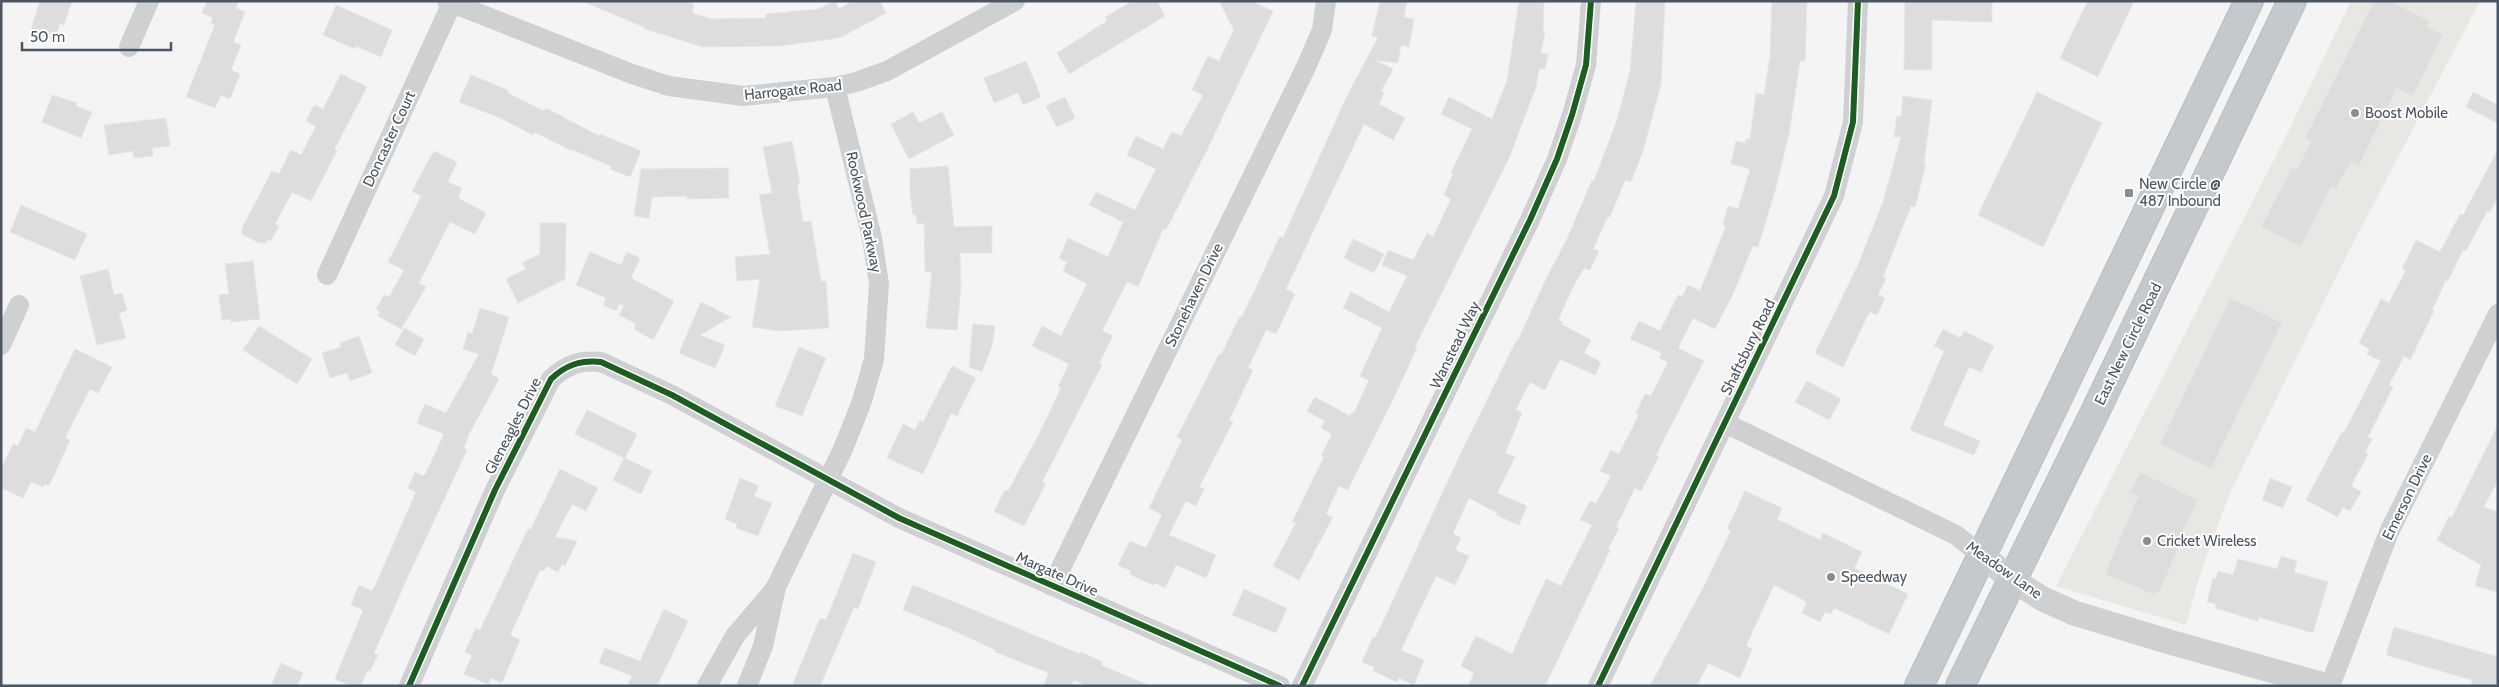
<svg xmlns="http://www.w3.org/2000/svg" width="2499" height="687" font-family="Cabin,sans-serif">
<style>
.commercial{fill:#e8e7e3}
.building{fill:#ddddde;stroke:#e5e6e7}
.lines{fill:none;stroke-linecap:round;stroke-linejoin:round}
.trunk-casing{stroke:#b9bec3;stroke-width:30}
.minor{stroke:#ced0d2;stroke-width:20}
.tertiary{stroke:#ced0d2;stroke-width:25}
.trunk{stroke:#c4c9cd;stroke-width:28}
.cycleway-casing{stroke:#fff;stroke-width:9}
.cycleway{stroke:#1b5e20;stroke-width:6}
.poi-dot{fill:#868d94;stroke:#fff;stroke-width:2}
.labels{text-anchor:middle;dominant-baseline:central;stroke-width:4;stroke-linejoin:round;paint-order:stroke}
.street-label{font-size:15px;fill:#4a5661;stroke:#fff}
.poi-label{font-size:15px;fill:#4a5661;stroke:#fff;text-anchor:start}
</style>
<rect width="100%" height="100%" fill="#f4f4f4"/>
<polygon class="commercial" points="2351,1 2480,1 2349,251 2228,497 2199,578 2186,625 2056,586 2286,136"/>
<g class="building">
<polygon points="40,1 72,1 64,25 60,23 54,40 30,32"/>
<polygon points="207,1 239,1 236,8 245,12 233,42 241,45 231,70 240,74 230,99 221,95 215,108 186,97 215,25 211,23 213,18 202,13"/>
<polygon points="582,1 683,1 694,4 692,13 711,19 766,18 766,14 819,9 835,1 839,9 853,1 880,1 886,13 839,38 778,46 703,47 645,29 646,28"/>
<polygon points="1133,1 1157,1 1165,16 1069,74 1057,53 1107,21 1105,17"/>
<polygon points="1219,1 1251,1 1273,11 1206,152 1166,230 1163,229 1138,287 1127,282 1102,331 1113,336 1099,363 1102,365 1042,482 1046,483 1024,526 994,511 1005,490 1008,491 1040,432 1061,388 1058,386 1069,364 1032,346 1042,326 1061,336 1087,284 1063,271 1067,262 1059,258 1068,238 1108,257 1123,222 1089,205 1096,192 1135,210 1156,169 1127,155 1136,136 1163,149 1172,132 1181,136 1203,95 1192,90 1208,56 1219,61 1234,30"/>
<polygon points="1380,1 1407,1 1404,17 1414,19 1409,47 1401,45 1398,63 1375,60 1393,69 1381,91 1384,93 1379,104 1405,118 1393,140 1364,124 1286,289 1295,294 1276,334 1266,330 1248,368 1253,370 1229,420 1233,422 1199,487 1204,489 1196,506 1186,501 1169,535 1216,555 1206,578 1176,565 1165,588 1155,583 1153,585 1129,574 1131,571 1118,565 1130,541 1146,548 1162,515 1149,508 1182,440 1177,437 1219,354 1221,355 1240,316 1242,317 1280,236 1283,238 1346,98 1378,37 1372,36"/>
<polygon points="1519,1 1544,1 1543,31 1545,31 1541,53 1548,54 1545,69 1539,69 1536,87 1510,156 1415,347 1417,347 1400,385 1348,490 1339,486 1326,514 1333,517 1299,580 1273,566 1296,523 1292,522 1324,457 1321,456 1332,434 1321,428 1325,421 1307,411 1315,397 1350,416 1352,412 1354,413 1369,380 1360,376 1382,328 1343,308 1351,292 1389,312 1407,276 1382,265 1388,250 1413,260 1427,233 1433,237 1451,199 1444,195 1453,174 1451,173 1472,129 1441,114 1449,97 1492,119 1507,81"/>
<polygon points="1636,1 1665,1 1661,84 1643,151 1631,182 1625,180 1610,217 1608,216 1593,249 1599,251 1590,270 1584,268 1575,283 1558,320 1563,322 1561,324 1591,340 1584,353 1601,362 1595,375 1560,359 1545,390 1530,382 1516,410 1522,413 1505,453 1515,457 1497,493 1527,506 1519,525 1496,515 1497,513 1469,498 1453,533 1461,538 1455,550 1469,556 1455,585 1436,576 1401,650 1424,660 1414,685 1399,678 1397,682 1373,671 1374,667 1362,662 1373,637 1375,638 1388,611 1457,461 1516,341 1517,342 1547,277 1567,239 1592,180 1594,181 1617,120 1630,71"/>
<polygon points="1772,1 1807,1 1805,61 1800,61 1789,134 1775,191 1758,247 1753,246 1733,294 1715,329 1693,318 1678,348 1704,361 1656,455 1659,456 1641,491 1635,488 1616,527 1619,528 1608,549 1610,550 1545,686 1468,686 1474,673 1461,666 1476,636 1512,654 1546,579 1561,586 1592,525 1580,520 1590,501 1596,504 1611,476 1600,471 1611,450 1619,454 1639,415 1636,413 1645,394 1651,396 1668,362 1659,358 1662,353 1630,339 1639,321 1660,331 1678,295 1682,297 1688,285 1700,291 1726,226 1723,224 1728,206 1738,209 1750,169 1731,164 1736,141 1745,143 1746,139 1750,139 1756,93 1764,95 1770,57"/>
<polygon points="1905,1 1992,1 1992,22 1932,20 1932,70 1904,70"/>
<polygon points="2088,1 2134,1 2098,77 2060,58"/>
<polygon points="2374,1 2390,1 2429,21 2427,27 2443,35 2413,96 2397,88 2359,165 2351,161 2336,189 2331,187 2301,247 2261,227 2292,167 2297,170 2311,141 2305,138"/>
<polygon points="336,5 392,30 381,57 356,46 355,49 323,35"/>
<polygon points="1026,61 1041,97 1023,105 1018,93 994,103 984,78"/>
<polygon points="341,74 367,87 334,150 337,151 311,201 292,192 275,224 279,226 271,241 268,239 266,243 259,243 242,234 242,228 272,171 279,174 291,150 301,155 316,126 306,121 314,105 323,109"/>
<polygon points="471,75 508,90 508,93 544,111 546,108 599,136 600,134 641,151 630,177 610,169 611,166 573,150 572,151 534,132 533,135 498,117 459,102"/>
<polygon points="2037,92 2102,123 2043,247 1978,215"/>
<polygon points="2473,92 2498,105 2498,123 2466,107"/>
<polygon points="52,95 77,103 76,106 92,112 81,138 42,122"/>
<polygon points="1903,96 1932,100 1924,164 1926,164 1915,207 1911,206 1883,277 1886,278 1878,295 1885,298 1877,315 1870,312 1867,317 1843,367 1815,353 1858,265 1883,202 1901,137 1894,137 1897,116 1901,116"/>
<polygon points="1065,97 1075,118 1057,127 1046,106"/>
<polygon points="913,112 919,123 942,112 954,135 909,159 891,124"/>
<polygon points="166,118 170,146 152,148 153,156 134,158 133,151 109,155 104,125"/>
<polygon points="792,141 800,184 797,184 803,222 811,221 821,281 826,281 829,328 777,331 752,327 760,279 737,281 735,257 770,254 759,195 772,193 763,147"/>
<polygon points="2498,150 2498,197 2490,212 2487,211 2466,251 2463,250 2448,281 2446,280 2432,310 2434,311 2410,360 2404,356 2389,385 2393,387 2368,437 2372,439 2365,452 2368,454 2351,486 2361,492 2350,511 2343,507 2338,517 2306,500 2342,432 2344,433 2381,361 2367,354 2370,349 2359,343 2381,299 2389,303 2406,270 2402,269 2416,240 2440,252 2460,214 2463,215"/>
<polygon points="434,151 457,162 448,182 462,188 458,198 486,213 475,234 450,222 419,283 426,287 401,329 378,316 380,312 376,309 384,295 389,297 404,270 388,262 421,196 412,191"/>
<polygon points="948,166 954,227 992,226 992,253 960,253 961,286 957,330 926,328 932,272 925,272 924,223 917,224 916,215 913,215 910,193 910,169"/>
<polygon points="728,168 729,198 687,199 687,196 652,197 649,218 634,216 641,169"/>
<polygon points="21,205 87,234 75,260 10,232"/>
<polygon points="540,223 566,223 565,279 518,303 506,279 526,269 522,263 540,254"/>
<polygon points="1353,239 1384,254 1374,273 1344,258"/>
<polygon points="590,252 621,265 627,252 640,258 631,278 674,301 653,340 634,329 636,324 619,315 624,306 619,304 616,311 603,305 606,298 576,285"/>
<polygon points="253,261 260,319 231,322 231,319 222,320 219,295 229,294 225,264"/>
<polygon points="108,269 114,295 122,293 127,310 119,313 126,338 97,345 80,276"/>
<polygon points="2230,298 2282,323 2211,469 2160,444"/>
<polygon points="701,302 731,317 700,335 725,345 715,368 679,353"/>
<polygon points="480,308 509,317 491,374 499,379 469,434 464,448 467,450 405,583 374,653 378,655 370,671 368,670 360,686 351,686 335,679 363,610 351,605 359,585 372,591 374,588 416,492 408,488 415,472 423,476 426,473 444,434 417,423 425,404 446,413 479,354 463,349 468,332 472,334"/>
<polygon points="973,324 995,326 992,346 982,372 969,367"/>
<polygon points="259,326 312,359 297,384 243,350"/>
<polygon points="404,328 424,339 415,356 395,345"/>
<polygon points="1943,329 1960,338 1964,331 1994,346 1981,372 1969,367 1943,425 1980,441 1974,455 1910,430 1944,351 1934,346"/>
<polygon points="359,336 372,373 350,381 347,373 330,378 322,353 341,347 340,343"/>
<polygon points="799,347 826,358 802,416 775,406"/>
<polygon points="75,349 112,367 98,393 90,389 65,438 70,440 49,486 45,484 43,487 31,482 23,498 1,488 1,469 13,444 18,446 26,428 35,432"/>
<polygon points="952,366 976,378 957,416 951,413 923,474 887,458 903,424 915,430 920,420 923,422"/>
<polygon points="1807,381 1841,399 1829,420 1795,402"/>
<polygon points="587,410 637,434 625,458 652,471 641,494 613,480 624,458 575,434"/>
<polygon points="2498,425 2498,480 2484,507 2498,512 2498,592 2475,586 2481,565 2437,540 2449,516 2452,517"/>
<polygon points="560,469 598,488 586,511 572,504 555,537 577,541 565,566 562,564 558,572 546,566 544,571 540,570 510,635 520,640 502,683 491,678 488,684 464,674 472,655 465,652 476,628 480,630 528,529 530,530"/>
<polygon points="2140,472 2198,500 2181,535 2183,537 2161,589 2154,595 2105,574 2138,496 2130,492"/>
<polygon points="740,478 759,486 754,496 772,503 758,536 736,528 737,524 725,519"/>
<polygon points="2270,478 2292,487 2283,508 2262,500"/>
<polygon points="1745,491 1782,508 1777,519 1820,540 1823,533 1862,552 1854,568 1908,594 1889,634 1834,608 1831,614 1825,612 1820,622 1802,613 1807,602 1774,585 1746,646 1752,649 1740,678 1708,663 1697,686 1650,686 1703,588 1731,531 1727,529"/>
<polygon points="853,553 876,562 858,609 854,607 820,686 792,686 820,618 826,620"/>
<polygon points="2281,556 2297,561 2294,572 2328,582 2313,633 2259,617 2258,621 2215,608 2216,604 2207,602 2213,578 2216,579 2218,571 2233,575 2238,559 2277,569"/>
<polygon points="913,585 1080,654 1081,652 1103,662 1101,665 1150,686 1086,686 1074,680 1071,686 1043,686 1049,673 995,652 996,650 950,629 903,610"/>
<polygon points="1244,589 1287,608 1276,633 1232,615"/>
<polygon points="664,609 688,621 657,686 627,686 632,676 599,663 605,648 640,661"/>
<polygon points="2394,627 2498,657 2498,686 2471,686 2472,680 2468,679 2386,655"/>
<polygon points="281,663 303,673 297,686 271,686"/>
</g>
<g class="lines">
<g class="trunk-casing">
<g id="trunk">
<polyline points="1919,686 2249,1"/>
<polyline points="1960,686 2094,414 2292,1"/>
</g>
</g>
<g class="minor">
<polyline points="447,1 632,74 669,86 743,96 835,87 856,82 887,71 1015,1"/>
<polyline points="129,47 149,1"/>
<polyline points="327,275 452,3"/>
<polyline points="1,345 19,305"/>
<polyline points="1725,423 1956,535 1981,555"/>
<polyline points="1052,586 1306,67 1322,30 1326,1"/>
<path d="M409,686L495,490L551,379C566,365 580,360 601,362L672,395L899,518L1280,686"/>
<polyline points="707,686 735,636 775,589"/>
<polyline points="747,686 763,646 776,587 843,449 862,401 874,359 879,284 872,238 835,87"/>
<polyline points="1302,686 1530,220 1557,159 1572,115 1586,65 1591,1"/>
<polyline points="1598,686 1834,196 1853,122 1858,1"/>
<polyline points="2330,686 2389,532 2498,314"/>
</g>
<polyline class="tertiary" points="1981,555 2012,579 2041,598 2074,613 2173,643 2328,686"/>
<use href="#trunk" class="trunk"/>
<g class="cycleway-casing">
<g id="cycleway">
<path d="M409,686L495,490L551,379C566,365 580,360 601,362L672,395L899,518L1280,686"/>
<polyline points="1302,686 1530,220 1557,159 1572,115 1586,65 1591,1"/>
<polyline points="1598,686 1834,196 1853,122 1858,1"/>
</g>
</g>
<use href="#cycleway" class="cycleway"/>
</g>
<g class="poi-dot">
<circle cx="2355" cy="113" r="5"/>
<rect x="2124" y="188" width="10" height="10" rx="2.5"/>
<circle cx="2147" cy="541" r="5"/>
<circle cx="1831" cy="577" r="5"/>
</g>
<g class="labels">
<g class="street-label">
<text transform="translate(793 90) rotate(-6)">Harrogate Road</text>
<text transform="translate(389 139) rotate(-65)">Doncaster Court</text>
<text transform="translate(864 212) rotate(78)">Rookwood Parkway</text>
<text transform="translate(1194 295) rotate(-64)">Stonehaven Drive</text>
<text transform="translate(2128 344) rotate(-64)">East New Circle Road</text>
<text transform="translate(1455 345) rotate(-64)">Wanstead Way</text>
<text transform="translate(1748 347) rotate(-64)">Shaftsbury Road</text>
<text transform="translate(513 426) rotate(-63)">Gleneagles Drive</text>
<text transform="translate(2407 497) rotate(-64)">Emerson Drive</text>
<text transform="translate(2004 570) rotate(35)">Meadow Lane</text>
<text transform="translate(1057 574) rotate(24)">Margate Drive</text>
</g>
<g class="poi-label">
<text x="2365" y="113">Boost Mobile</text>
<text x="2139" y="184">New Circle @<tspan x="2139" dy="17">487 Inbound</tspan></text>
<text x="2157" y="541">Cricket Wireless</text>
<text x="1841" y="577">Speedway</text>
</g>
</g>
<rect width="2499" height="687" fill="none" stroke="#4a5661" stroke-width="5"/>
<path d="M22 42v8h149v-8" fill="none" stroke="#4a5661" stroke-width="2.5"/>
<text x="30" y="42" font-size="15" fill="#4a5661" stroke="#ffffff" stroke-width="4" paint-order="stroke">50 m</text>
</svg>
